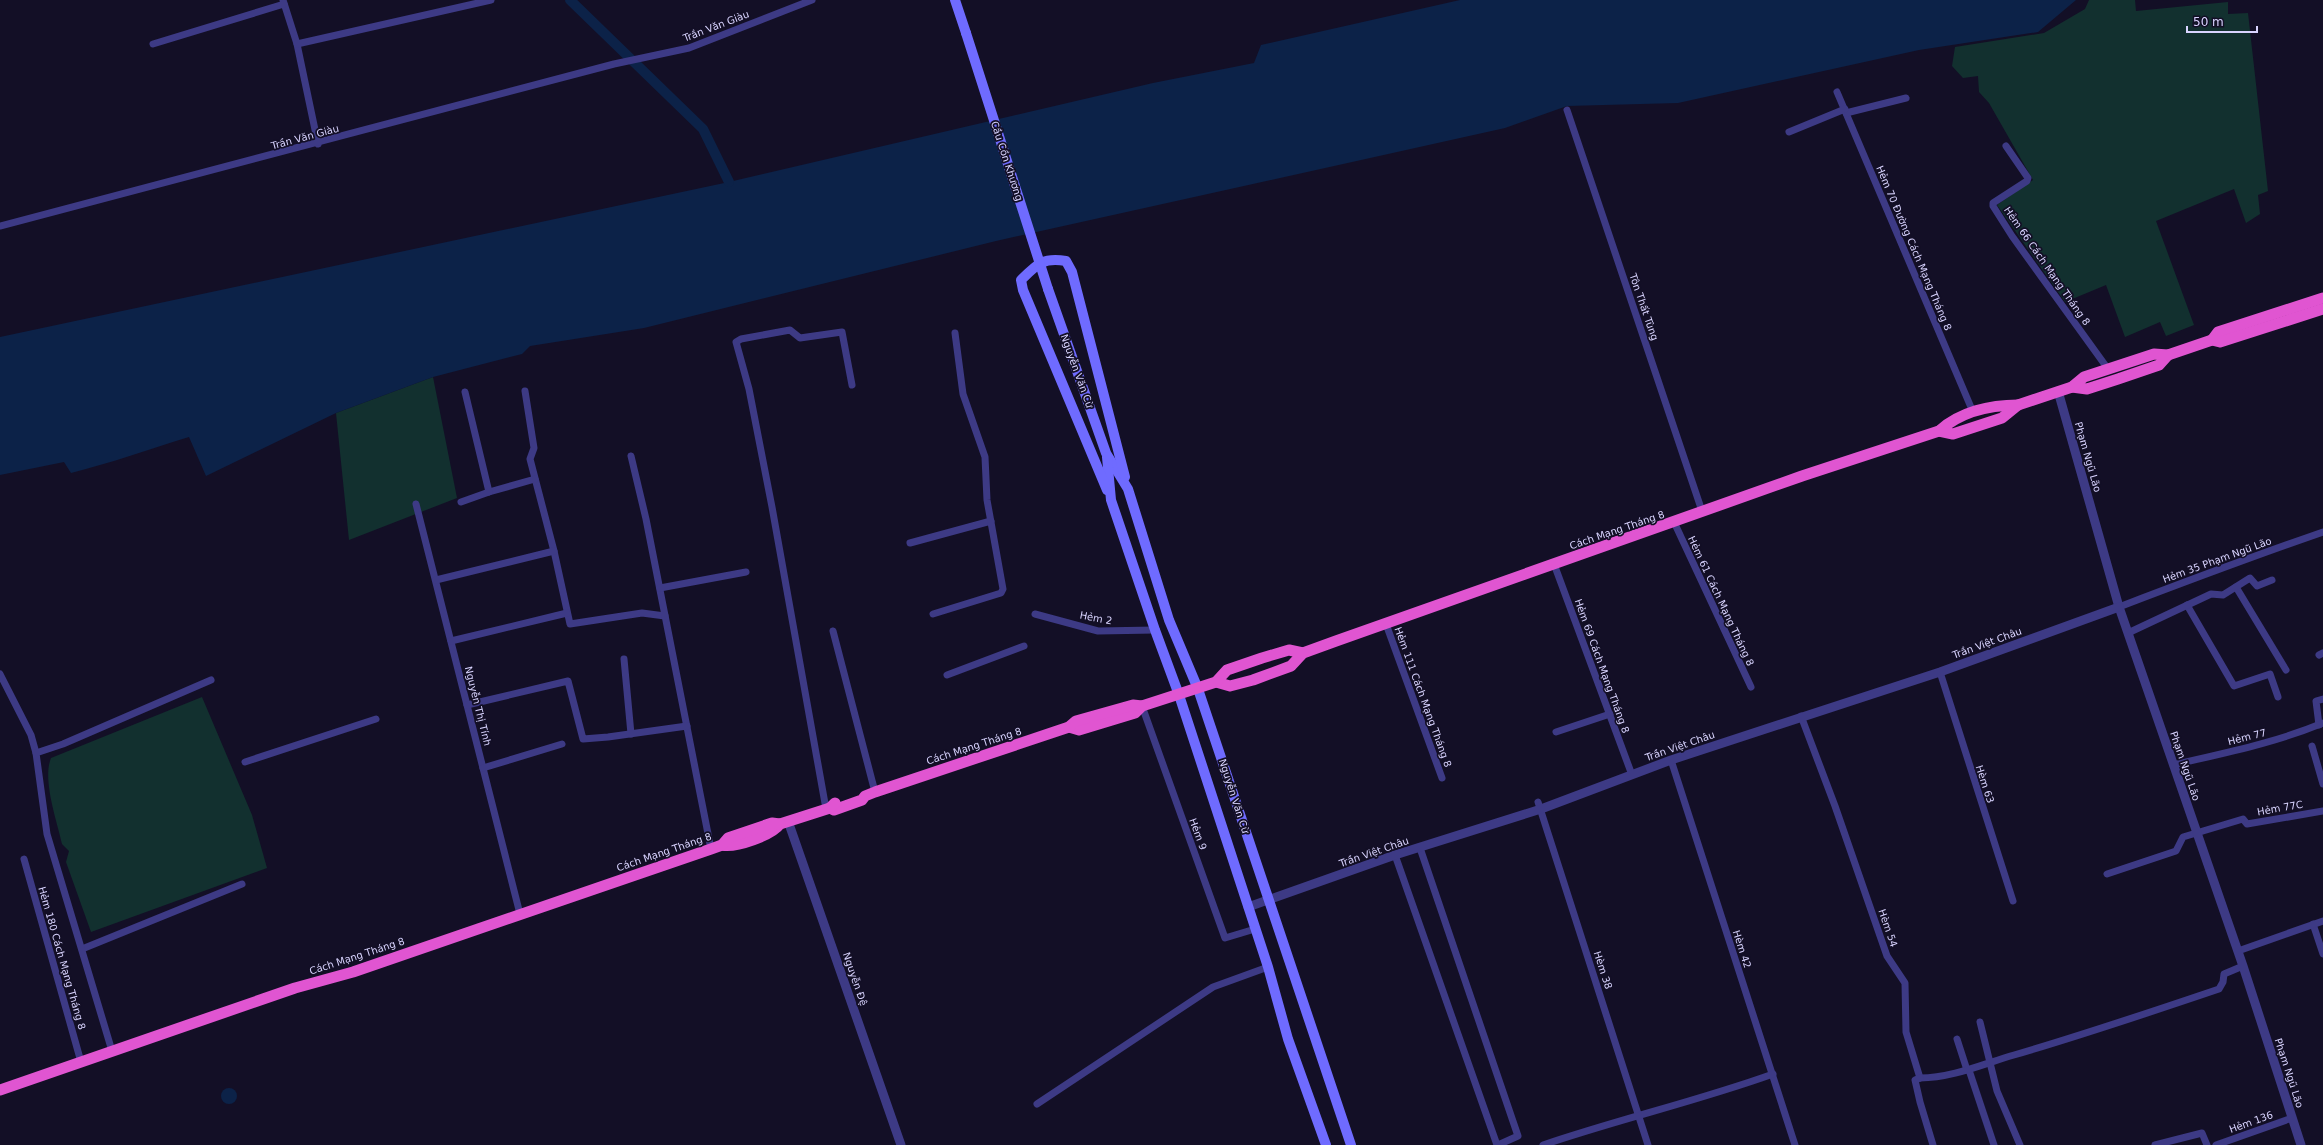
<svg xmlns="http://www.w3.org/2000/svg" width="2323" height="1145" font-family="'DejaVu Sans',sans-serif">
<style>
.green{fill:#12302f}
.water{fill:#0c2248}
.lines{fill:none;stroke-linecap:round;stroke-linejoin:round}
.canal{stroke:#0c2248;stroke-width:10}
.minor{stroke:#3d3a85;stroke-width:7}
.tertiary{stroke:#3d3a85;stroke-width:9}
.secondary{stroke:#6f6bff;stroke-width:10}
.trunk{stroke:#e055d1;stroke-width:11}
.secondary-bridge{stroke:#6f6bff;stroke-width:10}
.labels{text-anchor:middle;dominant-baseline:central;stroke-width:3.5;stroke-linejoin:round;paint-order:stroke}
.street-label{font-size:10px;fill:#d9d4ff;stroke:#130f26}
</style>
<rect width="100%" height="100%" fill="#130f26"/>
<g class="green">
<polygon points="2089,0 2135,0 2136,11 2228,2 2228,14 2248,13 2268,191 2258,195 2260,214 2246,223 2234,189 2156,221 2194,325 2166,336 2160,322 2125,337 2106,285 2065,302 1997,205 2033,180 1989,103 1979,92 1978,76 1963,78 1952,66 1955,47 2044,33 2085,9"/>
<polygon points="433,377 457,498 349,540 336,413"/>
<path d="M202,697L252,815L267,868L91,932L66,862L69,851L62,844C57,821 42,780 51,758Z"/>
</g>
<g class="water">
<path d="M1460,0H2076L2038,32L1919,50L1678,103L1567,106L1505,128L996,241L644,328L530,346L522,354L433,377L336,413L206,476L189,437C150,449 111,463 71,473L64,462L0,475V337L729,182L1153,83L1254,63L1261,45Z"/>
<circle cx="229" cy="1096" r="8"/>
</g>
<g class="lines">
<polyline class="canal" points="570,0 703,129 729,182"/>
<g class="minor">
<polyline points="283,0 297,44 318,144"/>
<polyline points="153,44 284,4"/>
<polyline points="297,44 491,0"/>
<polyline points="1837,92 1973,412"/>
<polyline points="1567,110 1702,511"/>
<polyline points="1846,113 1906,98"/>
<polyline points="1789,132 1845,109"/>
<polyline points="2006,146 2028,178 2027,181 1993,203 1993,206 2012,236 2108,369"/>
<polyline points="0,226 614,64 689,48 812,0"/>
<polyline points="525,391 534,448 530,459 554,551 570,624 642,613 665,616"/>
<polyline points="465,392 489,492 535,479"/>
<polyline points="631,456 646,519 711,849"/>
<polyline points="461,502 489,492"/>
<polyline points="416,504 520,914"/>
<polyline points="1674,522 1751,687"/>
<polyline points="910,543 991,521"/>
<polyline points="1554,564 1632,775"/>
<polyline points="436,580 554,551"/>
<polyline points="2236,587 2286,670"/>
<polyline points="660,588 746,572"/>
<polyline points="2187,605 2234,686 2270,674 2278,697"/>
<path d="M2119,607C2187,581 2254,556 2323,532"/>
<polyline points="933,614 1001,593 1003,589 987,500 985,457 963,394 955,333"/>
<polyline points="1035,614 1098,631 1155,630"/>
<polyline points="1386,624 1442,778"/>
<polyline points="833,631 875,792"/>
<polyline points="2128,633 2211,594 2223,595 2250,578 2257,586 2272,580"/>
<polyline points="451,641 567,613"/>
<polyline points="2319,655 2323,653"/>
<polyline points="624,659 631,734"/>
<polyline points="1940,672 2013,901"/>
<polyline points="0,674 31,735 36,753"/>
<polyline points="947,675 1024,646"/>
<polyline points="467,705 568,681 583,739 608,737 687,726"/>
<polyline points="1142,706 1225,938 1255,929"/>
<polyline points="1801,716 1835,806 1887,956 1905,983 1906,1032 1920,1078"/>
<polyline points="2319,725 2316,701 2323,699"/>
<polyline points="1556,732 1610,714"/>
<polyline points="2312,746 2323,784"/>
<polyline points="1671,760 1795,1145"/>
<polyline points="245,762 376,719"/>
<path d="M2173,765C2224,753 2275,743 2323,723"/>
<polyline points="483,768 562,744"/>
<polyline points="1538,802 1648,1145"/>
<polyline points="826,809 772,507 749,389 736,342 741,339 790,330 800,338 842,332 852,385"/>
<polyline points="1420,848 1518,1136 1498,1145"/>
<polyline points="1395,855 1497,1145"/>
<polyline points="24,859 81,1062"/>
<polyline points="2107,874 2176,851 2183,837 2243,819 2247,824 2323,811"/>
<polyline points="2313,924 2323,954"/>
<polyline points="82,949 242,884"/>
<polyline points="2238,951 2323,921"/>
<polyline points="1980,1022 1997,1091 2020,1145"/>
<polyline points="1957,1039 1967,1070"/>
<polyline points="112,1051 47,834 36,753 63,744 211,680"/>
<polyline points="1969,1070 1994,1145"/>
<path d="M1920,1078C1952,1078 1983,1064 2014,1055C2083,1035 2151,1012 2219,989L2223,982L2224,974L2243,966"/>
<polyline points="1920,1078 1915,1080 1920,1102 1933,1145"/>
<polyline points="1037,1104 1213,987 1268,967"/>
<path d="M1543,1145C1619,1119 1698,1101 1773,1074"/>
<polyline points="2155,1145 2202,1133 2207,1145"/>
<polyline points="2216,1145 2292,1118"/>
</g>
<g class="tertiary">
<polyline points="2058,391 2119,607 2243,966 2301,1145"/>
<polyline points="788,821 901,1145"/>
<polyline points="1248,907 1395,855 1541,809 1671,760 1940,672 2119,607"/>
</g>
<g class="secondary">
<polyline points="955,0 966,33"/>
<polyline points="1048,289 1106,453 1128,489 1169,620 1198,689 1351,1145"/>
<polyline points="1107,457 1111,500 1155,630 1179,695 1268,967 1288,1039 1326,1145"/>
<path d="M1107,490L1023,290L1021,280C1037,264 1043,257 1066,261L1072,272L1125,477"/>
</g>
<g class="trunk">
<polyline points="2212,340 2218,332 2323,298"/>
<polyline points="2072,387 2087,389 2118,379 2159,365 2168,355"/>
<polyline points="1939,431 1953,434 2002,418 2018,405 2072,387 2084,377 2154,354 2168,355 2212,340 2220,342 2323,309"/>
<path d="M1216,682L1230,686L1253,680L1291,666L1303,653L1336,641L1802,476L1939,431C1960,412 1990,405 2018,405"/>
<polyline points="1069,727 1079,730 1135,713 1142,706 1216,682 1227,670 1262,658 1289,650 1303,653"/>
<polyline points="830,808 834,810 862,800 865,796 875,792 1069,727 1076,721 1133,705 1142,706"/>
<path d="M722,845C736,848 772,835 780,824L830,808L835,803"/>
<polyline points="0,1090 295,988 353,972 711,849 722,845 728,838 772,823 780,824"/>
</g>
<polyline class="secondary-bridge" points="966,33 1048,289"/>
</g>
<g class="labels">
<g class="street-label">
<text transform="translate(716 26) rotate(-21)">Trần Văn Giàu</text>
<text transform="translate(305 137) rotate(-15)">Trần Văn Giàu</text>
<text transform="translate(1007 161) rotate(72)">Cầu Cồn Khương</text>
<text transform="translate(1914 248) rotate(67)">Hẻm 70 Đường Cách Mạng Tháng 8</text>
<text transform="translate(2047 266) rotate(55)">Hẻm 66 Cách Mạng Tháng 8</text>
<text transform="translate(1644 307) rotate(71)">Tôn Thất Tùng</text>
<text transform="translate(1077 371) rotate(70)">Nguyễn Văn Cừ</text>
<text transform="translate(2088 457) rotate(74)">Phạm Ngũ Lão</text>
<text transform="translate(1617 530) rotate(-19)">Cách Mạng Tháng 8</text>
<text transform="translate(2217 560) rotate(-20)">Hẻm 35 Phạm Ngũ Lão</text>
<text transform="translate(1721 601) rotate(65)">Hẻm 61 Cách Mạng Tháng 8</text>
<text transform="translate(1096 618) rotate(11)">Hẻm 2</text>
<text transform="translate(1987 643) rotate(-20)">Trần Việt Châu</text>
<text transform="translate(1602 666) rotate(70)">Hẻm 69 Cách Mạng Tháng 8</text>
<text transform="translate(1423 697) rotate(70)">Hẻm 111 Cách Mạng Tháng 8</text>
<text transform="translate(478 706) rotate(76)">Nguyễn Thị Tính</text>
<text transform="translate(2247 737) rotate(-14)">Hẻm 77</text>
<text transform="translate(974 746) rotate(-18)">Cách Mạng Tháng 8</text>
<text transform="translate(1680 746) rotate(-19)">Trần Việt Châu</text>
<text transform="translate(2185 766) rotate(71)">Phạm Ngũ Lão</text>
<text transform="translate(1985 784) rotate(72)">Hèm 63</text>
<text transform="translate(1234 796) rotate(72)">Nguyễn Văn Cừ</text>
<text transform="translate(2280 808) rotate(-10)">Hẻm 77C</text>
<text transform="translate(1198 834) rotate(70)">Hẻm 9</text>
<text transform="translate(664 852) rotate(-19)">Cách Mạng Tháng 8</text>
<text transform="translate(1374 852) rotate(-19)">Trần Việt Châu</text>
<text transform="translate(1888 928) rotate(71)">Hèm 54</text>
<text transform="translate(1742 949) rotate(72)">Hèm 42</text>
<text transform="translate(357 956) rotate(-18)">Cách Mạng Tháng 8</text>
<text transform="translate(62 958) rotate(74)">Hẻm 180 Cách Mạng Tháng 8</text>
<text transform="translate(1603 970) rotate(72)">Hèm 38</text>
<text transform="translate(855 979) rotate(71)">Nguyễn Đệ</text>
<text transform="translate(2289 1073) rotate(72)">Phạm Ngũ Lão</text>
<text transform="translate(2251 1122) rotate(-20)">Hẻm 136</text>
</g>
</g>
<path d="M2187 26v6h70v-6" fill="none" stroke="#d9d4ff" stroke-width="2"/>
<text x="2193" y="26" font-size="12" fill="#d9d4ff" stroke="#130f26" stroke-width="3" paint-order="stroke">50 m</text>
</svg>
